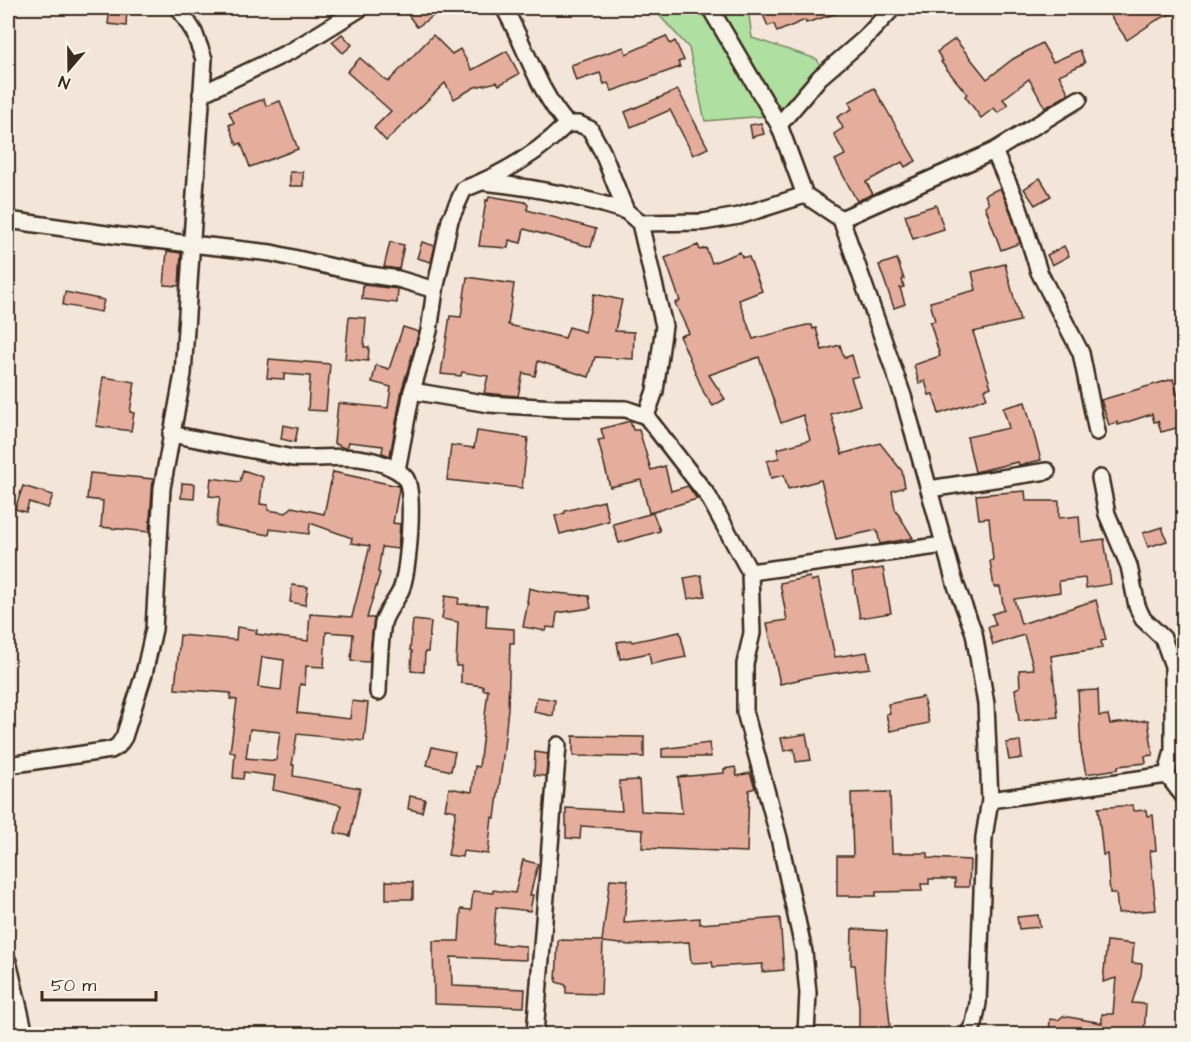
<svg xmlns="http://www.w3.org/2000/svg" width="1191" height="1042" font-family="'Architects Daughter',sans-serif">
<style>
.green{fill:#afe0a1;stroke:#758560;stroke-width:1.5}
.building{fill:#e5ae9c;stroke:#3b2a1e;stroke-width:1.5;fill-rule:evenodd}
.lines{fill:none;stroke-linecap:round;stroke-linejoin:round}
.minor-casing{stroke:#3b2a1e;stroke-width:20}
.minor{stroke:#f7f3e8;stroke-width:15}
</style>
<rect width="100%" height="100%" fill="#f3e5d9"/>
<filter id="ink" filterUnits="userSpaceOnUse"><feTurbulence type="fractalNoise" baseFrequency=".0167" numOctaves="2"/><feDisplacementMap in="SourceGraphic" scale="12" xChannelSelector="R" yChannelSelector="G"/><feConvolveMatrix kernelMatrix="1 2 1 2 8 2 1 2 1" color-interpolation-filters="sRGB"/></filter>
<g filter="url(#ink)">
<polygon class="green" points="655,8 748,8 752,38 817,59 822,70 798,99 765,116 705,121 689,48 659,15"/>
<g class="building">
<polygon points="110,8 127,8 126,26 108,24"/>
<polygon points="403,8 427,8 433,16 417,27"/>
<polygon points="760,8 846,8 847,10 806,23 805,20 777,32 774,24 768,26"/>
<polygon points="1105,8 1184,8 1157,20 1127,40"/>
<polygon points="342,34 352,45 343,53 332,42"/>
<polygon points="433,35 452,54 460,49 472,70 507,51 519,74 499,85 497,82 475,87 454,99 445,83 386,141 374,128 391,111 347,72 360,58 388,82"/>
<polygon points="666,36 670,44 675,41 684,60 678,62 680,67 612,91 608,83 604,84 600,73 576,81 571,65 624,47 626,54"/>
<polygon points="955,39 987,79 1013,59 1042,43 1053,62 1080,50 1085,63 1059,75 1069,94 1045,108 1029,79 1003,99 1008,105 998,113 994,108 981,118 965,96 967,94 941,62 943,61 937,52"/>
<polygon points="874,88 916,161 905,167 902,162 866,182 873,194 857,201 835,160 845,155 834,134 843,128 837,117 852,109 849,102"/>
<polygon points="678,90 708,148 693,155 670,110 631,127 625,112"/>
<polygon points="264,99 266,106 280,101 298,149 250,167 241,143 237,145 229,125 234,123 229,112"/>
<polygon points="761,123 764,134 752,137 750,125"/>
<rect x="290" y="172" width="13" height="14"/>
<polygon points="1040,178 1051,196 1035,205 1024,189"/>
<polygon points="1000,188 1010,211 1020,243 1001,250 985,206 989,204 985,195"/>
<polygon points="489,196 525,202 528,205 527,210 596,229 591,247 524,229 521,243 509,240 508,248 479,246 486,200 488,201"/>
<polygon points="936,205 944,229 913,239 905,215"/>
<polygon points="390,242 404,245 399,269 384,267"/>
<polygon points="422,242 435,246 431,262 417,258"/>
<polygon points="698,245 700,250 706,248 712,263 740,252 742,257 749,257 762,291 739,300 753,339 807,325 812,325 813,329 816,328 822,350 840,345 844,358 852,355 858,376 851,378 860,405 831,414 842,454 880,443 902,471 905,487 892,491 895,509 913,538 880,544 877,530 836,539 821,480 788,489 784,475 771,478 767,461 779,458 777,449 810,440 803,415 781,423 759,357 709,375 725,399 713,406 704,393 680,336 689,333 675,303 680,301 665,258"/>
<polygon points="1064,246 1069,256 1052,265 1047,255"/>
<polygon points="167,251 181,253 179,286 164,285"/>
<polygon points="897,259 904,279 902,280 904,287 900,288 905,304 894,308 879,265"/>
<polygon points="1005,264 1020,321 973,332 991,387 984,390 987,398 939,414 933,394 929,395 925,381 919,383 914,365 940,356 930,322 935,321 930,302 976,290 972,272"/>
<polygon points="467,277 514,284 508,325 565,338 569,327 585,332 594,294 622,300 615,331 634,332 633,359 595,357 589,377 538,361 535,376 523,373 518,396 484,393 488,376 462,372 461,376 441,374 450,316 461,317"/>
<polygon points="363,285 398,289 397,303 362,299"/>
<polygon points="65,292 104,300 101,312 63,305"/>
<polygon points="349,317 366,318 364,347 369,347 368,361 345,359"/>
<polygon points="403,327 419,332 402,389 390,456 382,453 383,446 349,442 347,448 344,448 334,443 338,403 388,408 391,387 372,382 376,365 389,369"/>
<polygon points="269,359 330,364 326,411 308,410 310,376 284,374 284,379 267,378"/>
<polygon points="103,377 135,382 130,412 134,413 131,431 96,426"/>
<polygon points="1173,379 1184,417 1184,426 1161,432 1158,421 1154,422 1152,414 1118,425 1117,422 1109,425 1101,400"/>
<polygon points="1025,402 1041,460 1019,465 1018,462 975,472 967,437 1009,428 1003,408"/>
<polygon points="630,421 633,430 639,430 651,470 665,466 671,491 688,486 697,499 649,513 641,480 610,487 598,440 604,439 601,429"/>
<polygon points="283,425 298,428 295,442 281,439"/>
<polygon points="477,431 528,438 522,488 447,480 451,445 474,448"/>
<path d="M243,470L263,477L260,504L268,505V510L286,513L292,507L324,514L333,472L398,486L399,489L393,523L400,524L398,549L382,547L378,572L380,573L367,618H374L369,662L351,661L353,634L326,632L324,667L306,666L305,685L300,684L297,713L350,719L352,701L368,703L364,741L297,734L292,765H294L293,776L360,788L350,836L335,833L341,805L273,790L275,776L244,772L243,779L233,778L235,753L230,752L237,700L230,699L231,693L175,689L180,635L236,640L237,627L257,630L256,634L308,641L310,614L352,617L370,546L351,543L352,538L310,523L309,534L270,529L269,535L216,526L220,497L209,496L211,478L240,482ZM262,657L284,660L281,690L258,687ZM250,729L280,732L276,761L246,758Z"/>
<polygon points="90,473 153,479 149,532 101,527 103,501 87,499"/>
<polygon points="182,483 195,484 194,499 181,498"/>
<polygon points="23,486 53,495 48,508 29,502 26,512 15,509"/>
<polygon points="1025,491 1026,501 1059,501 1059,518 1079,516 1081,542 1104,539 1111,584 1086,588 1085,578 1059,581 1060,592 1014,599 1021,624 1096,600 1106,640 1101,641 1102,648 1051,656 1058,717 1019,721 1015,689 1020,687 1019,670 1034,669 1024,635 993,645 988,627 996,625 992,614 1004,610 1000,587 994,587 990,561 993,560 989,518 979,519 976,495"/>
<polygon points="604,501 609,521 560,534 555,516 565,513 565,511"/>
<polygon points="653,513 660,531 619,543 613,524"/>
<polygon points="1162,527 1167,541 1148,547 1143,533"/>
<polygon points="883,568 891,613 860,618 852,573"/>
<polygon points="701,575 705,596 688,599 684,578"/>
<polygon points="810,577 811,581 818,579 835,657 867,652 870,668 814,676 780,684 767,623 787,620 780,583"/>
<polygon points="292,585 308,587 305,605 290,602"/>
<polygon points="529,588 544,592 589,596 591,608 557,613 555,628 547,627 546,631 523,627 528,602 527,602"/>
<polygon points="445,596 459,598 458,604 487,605 486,627 514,629 514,643 510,643 508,708 503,757 495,818 492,817 488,854 463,851 462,857 448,855 456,811 445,809 449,788 472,792 475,766 479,767 488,690 483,690 483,686 461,683 461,666 456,666 458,622 442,619"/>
<polygon points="413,620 431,622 428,652 425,652 424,672 411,671 412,651 410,650"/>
<polygon points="680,632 686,657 651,664 649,653 620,659 617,642 631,640 632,642"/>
<polygon points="1098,690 1099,716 1108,715 1110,724 1148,720 1153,755 1145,756 1146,763 1118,766 1118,769 1086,774 1081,750 1078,691"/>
<polygon points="537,697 555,700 553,716 534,712"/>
<polygon points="923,697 929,723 890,731 886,714 890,713 888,704"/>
<polygon points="806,734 811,760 796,762 794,749 784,751 781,738"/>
<polygon points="573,736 644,737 644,757 573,756"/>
<polygon points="1020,741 1022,758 1009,760 1006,743"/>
<polygon points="709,743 711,757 662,757 662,749"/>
<polygon points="432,747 455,752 451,771 427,765"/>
<polygon points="535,752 548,754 546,776 534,775"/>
<polygon points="735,767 737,776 750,773 755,788 749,790 747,852 642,848 643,830 581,826 580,839 566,838 566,808 622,811 619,781 639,780 641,811 682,813 678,777 724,773 724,769"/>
<polygon points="890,792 892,853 928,853 928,858 970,860 969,887 955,887 955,879 929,879 929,884 921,884 922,891 876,892 876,896 837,896 837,856 853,856 851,793"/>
<polygon points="410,796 425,799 422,812 408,809"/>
<polygon points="1133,805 1134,811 1146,810 1147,816 1153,815 1156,850 1150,851 1156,910 1118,913 1116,893 1110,893 1107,854 1103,855 1098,808"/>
<polygon points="523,860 538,864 530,895 533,895 530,911 496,907 493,944 526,946 526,960 451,957 452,986 525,989 524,1007 434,1004 433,941 459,941 461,909 471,910 473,891 493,893 493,890 515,893"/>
<polygon points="610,879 628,880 624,923 700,918 700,924 780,918 784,970 762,972 763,964 713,967 712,962 691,963 689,942 630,945 603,942 601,994 566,993 566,985 556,982 558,940 602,941"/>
<polygon points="386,881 413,882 413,899 386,899"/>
<polygon points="1038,915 1040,927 1019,929 1017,917"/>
<polygon points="852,929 887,931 885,974 890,1025 882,1031 859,1031 859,1007 855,965 851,965"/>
<polygon points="1107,941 1134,944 1132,963 1142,964 1141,975 1132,1003 1146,1004 1144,1035 1049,1035 1050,1019 1058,1020 1063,1016 1102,1023 1102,1014 1113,1014 1116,978 1103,982"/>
</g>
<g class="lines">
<g class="minor-casing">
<g id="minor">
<path d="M504,8C526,46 537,90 567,124"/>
<polyline points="710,8 779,125 805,195 841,219"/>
<polyline points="201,94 293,50 361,8"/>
<polyline points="779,125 820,77 864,39 893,8"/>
<polyline points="994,151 1019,208 1039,272 1081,353 1097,432"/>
<path d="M483,182C532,187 579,196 626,211"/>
<polyline points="8,220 120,236 271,253 364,274 398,279 435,290 429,331 412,391 397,470"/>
<polyline points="640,223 664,326 655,391 646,416"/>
<path d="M435,290L450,220L464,189C504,174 537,154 567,124H579L590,129L602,151L626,211L640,223L703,222L739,216L805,195"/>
<polyline points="412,391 489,404 556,408 626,409 646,416 708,496 750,572 752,633 745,664 745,712 779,838 804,952 808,993 806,1034"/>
<path d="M171,434L293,458C330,460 360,450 396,470C399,472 404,475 406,479C415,495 408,568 402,587C398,600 386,610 383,623C379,646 379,669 378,692"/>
<polyline points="1100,478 1107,514 1129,566 1137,606 1143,619 1163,638 1173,666 1173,750 1167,775"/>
<polyline points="929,489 1047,471"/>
<polyline points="750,572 944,545"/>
<polyline points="8,765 111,750 118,746 124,737 144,674 154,629 162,488 183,374 204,59 194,32 179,8"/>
<polyline points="1167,775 1184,797"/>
<polyline points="990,800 1167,775"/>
<polyline points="8,961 25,1034"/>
<polyline points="535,1034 558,745"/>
<polyline points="968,1034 974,1024 978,1003 984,837 990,800 986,704 974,633 955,583 903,396 841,219 994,151 1079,99"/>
</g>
</g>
<use href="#minor" class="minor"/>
</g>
</g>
<rect width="1191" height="1042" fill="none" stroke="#f7f3e8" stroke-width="30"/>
<rect x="15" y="15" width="1161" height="1012" fill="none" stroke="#3b2a1e" stroke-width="2" filter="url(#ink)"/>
<g transform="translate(69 69) rotate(200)" stroke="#f7f3e8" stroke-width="4.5" paint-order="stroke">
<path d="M0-4.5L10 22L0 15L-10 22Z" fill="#3b2a1e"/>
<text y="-9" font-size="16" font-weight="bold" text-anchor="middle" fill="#3b2a1e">N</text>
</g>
<path d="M42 991v9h114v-9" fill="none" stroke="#3b2a1e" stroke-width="3"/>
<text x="51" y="991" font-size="18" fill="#3b2a1e" stroke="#f7f3e8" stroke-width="4.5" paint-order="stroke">50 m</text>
</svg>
